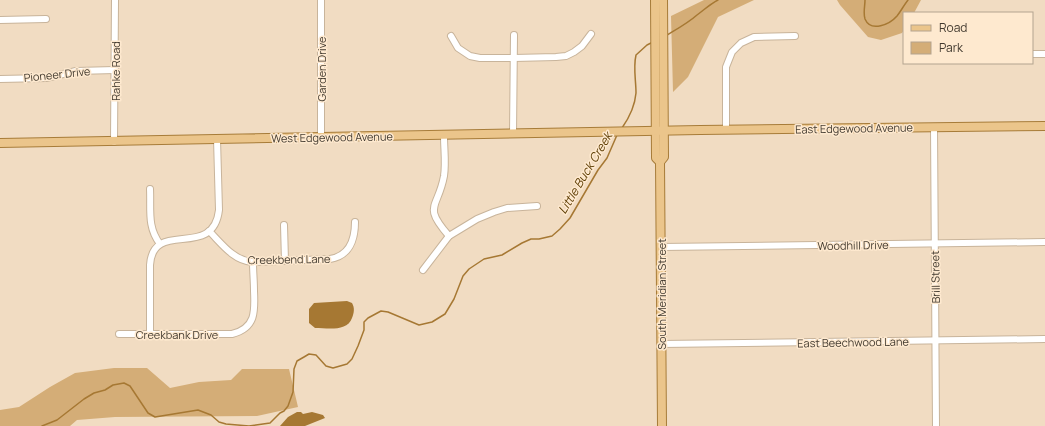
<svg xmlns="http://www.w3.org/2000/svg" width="1045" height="426" font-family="Manrope,sans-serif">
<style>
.green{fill:#d4ad77}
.water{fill:#a67833}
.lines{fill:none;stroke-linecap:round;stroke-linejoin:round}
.stream{stroke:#a67833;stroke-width:1.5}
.minor-casing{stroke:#c8b49b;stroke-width:8}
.major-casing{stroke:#a77c39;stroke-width:10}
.minor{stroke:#fff;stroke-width:6}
.major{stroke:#ebc58b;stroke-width:8}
.labels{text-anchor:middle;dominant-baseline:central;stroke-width:3;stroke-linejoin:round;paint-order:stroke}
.street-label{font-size:11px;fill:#433b30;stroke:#fee9cf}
.water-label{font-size:12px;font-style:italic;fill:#5e3e05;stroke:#fee9cf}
</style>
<rect width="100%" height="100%" fill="#f1dcc2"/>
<g class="green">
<polygon points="704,0 754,0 718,17 688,77 673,92 671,16"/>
<polygon points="837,0 921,0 914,13 904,13 904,30 902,33 881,40 868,37 840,5"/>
<polygon points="114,368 147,368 170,388 199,382 231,380 242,369 289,369 298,407 257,416 115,417 77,420 70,426 0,426 0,410 19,407 50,387 75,373"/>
</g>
<g class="water">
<path d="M347,301L352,303C355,308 354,313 352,318C347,332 328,328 315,328L309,323V309L314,303Z"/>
<polygon points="297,412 301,412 303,414 312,412 323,415 325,418 305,426 280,426 288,417"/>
</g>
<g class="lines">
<g class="stream">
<path d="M865,0C865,6 863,13 865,19C871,33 890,24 897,16C901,11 904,5 908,0"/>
<path d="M667,35C677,29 688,23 697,15C704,10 710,4 718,0"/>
<path d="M622,128C629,118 635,105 636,93C636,80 633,68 636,55L647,45L653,42"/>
<polyline points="42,426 57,420 84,399 94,393 105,390 113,385 124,383 130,386 148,413 155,417 198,410 211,415 219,422 226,424 249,426 270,423 280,413 284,411 288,406 293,392 294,369 297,361 304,357 309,354 316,355 326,366 333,368 347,364 352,359 358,346 364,330 364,322 368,318 381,311 388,312 419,325 432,322 445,314 454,299 463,276 469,269 484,259 502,255 522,243 531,239 539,239 552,236 560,229 570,218 598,170 607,158 617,135"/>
</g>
<g class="minor-casing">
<g id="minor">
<polyline points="0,20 46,19"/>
<polyline points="451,36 458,48 470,56 480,58 514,58 556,57 566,56 574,52 582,46 591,34"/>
<polyline points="1032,54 1045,54"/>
<polyline points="0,79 46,78 76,71 115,70"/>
<polyline points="934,127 936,426"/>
<polyline points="726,130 726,67 732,52 741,43 754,37 795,36"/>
<polyline points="513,134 514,35"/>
<path d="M444,136C444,149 446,163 444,176C438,209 422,205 449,236"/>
<polyline points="321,137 321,0"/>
<polyline points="114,142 115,0"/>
<path d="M150,189C151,210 147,227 160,244"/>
<polyline points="284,225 285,261"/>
<path d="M209,231C222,244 233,260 252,262L330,259C349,256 355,240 355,222"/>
<polyline points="661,247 1045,242"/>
<polyline points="423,270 449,236 477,219 494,212 507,208 537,206"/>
<path d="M119,334H232C256,328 255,311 254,291C254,281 253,272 253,262"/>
<path d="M150,334V265C153,218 213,261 219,210L217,139"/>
<polyline points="661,344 1045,339"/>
</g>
</g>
<g class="major-casing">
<g id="major">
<polyline points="655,0 656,158 660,162"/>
<polyline points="0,143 700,130 1045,126"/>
<polyline points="662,426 660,162 664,157 663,0"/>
</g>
</g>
<use href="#minor" class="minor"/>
<use href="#major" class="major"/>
</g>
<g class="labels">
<g class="street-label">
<text transform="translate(321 69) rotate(-90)">Garden Drive</text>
<text transform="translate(115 71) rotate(-90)">Rahke Road</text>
<text transform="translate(57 74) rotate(-6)">Pioneer Drive</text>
<text transform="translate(854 128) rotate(-1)">East Edgewood Avenue</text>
<text transform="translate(332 137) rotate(-1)">West Edgewood Avenue</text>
<text transform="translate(853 245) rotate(-1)">Woodhill Drive</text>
<text transform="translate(289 259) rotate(-1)">Creekbend Lane</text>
<text transform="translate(935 277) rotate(-91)">Brill Street</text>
<text transform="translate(661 294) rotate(-90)">South Meridian Street</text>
<text x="177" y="334">Creekbank Drive</text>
<text transform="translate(853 342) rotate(-1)">East Beechwood Lane</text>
</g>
<g class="water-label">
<text transform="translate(585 173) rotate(-59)">Little Buck Creek</text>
</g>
</g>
<rect x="903" y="12" width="130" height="52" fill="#fee9cf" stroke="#b3a38f"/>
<rect x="911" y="25" width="20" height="6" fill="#ebc58b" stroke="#b3a38f"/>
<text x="939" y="32" font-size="12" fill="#433b30">Road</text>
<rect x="911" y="42" width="20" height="12" fill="#d4ad77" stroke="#b3a38f"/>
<text x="939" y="52" font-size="12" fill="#433b30">Park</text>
</svg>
